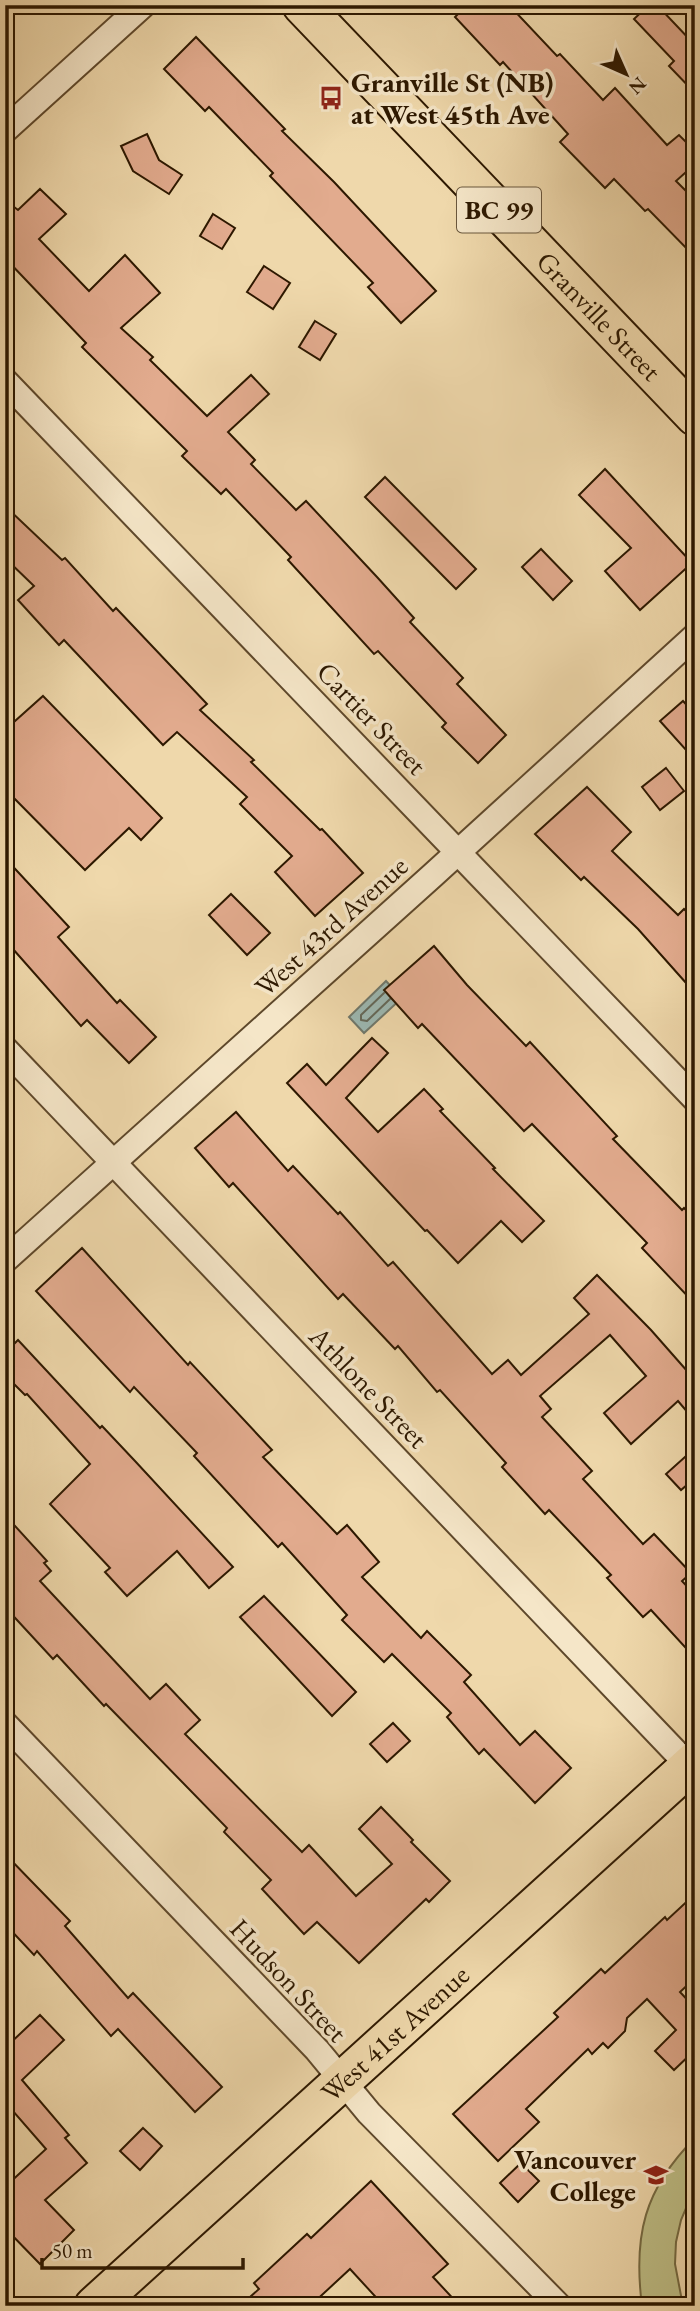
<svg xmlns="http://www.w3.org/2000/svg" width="700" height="2311" font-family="'EB Garamond',serif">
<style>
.green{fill:#bebe86;stroke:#766b43;stroke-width:2}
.water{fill:#9cb8b2;stroke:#70786b;stroke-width:2}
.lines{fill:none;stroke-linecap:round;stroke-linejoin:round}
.shore{stroke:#646859;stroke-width:2}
.building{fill:#e2ab8e;stroke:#2d1800;stroke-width:2}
.minor-casing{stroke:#5e482b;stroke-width:28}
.primary-casing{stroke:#2d1800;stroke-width:42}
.trunk-casing{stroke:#2d1800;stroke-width:42}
.minor{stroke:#f5e6c8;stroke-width:24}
.primary{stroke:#efd8ab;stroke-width:38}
.trunk{stroke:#efd8ab;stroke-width:38}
.labels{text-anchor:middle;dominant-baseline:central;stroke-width:7;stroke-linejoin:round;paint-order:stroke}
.shield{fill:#f5e6c8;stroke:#69563c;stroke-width:2}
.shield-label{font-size:26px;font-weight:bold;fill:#2d1800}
.poi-label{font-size:28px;font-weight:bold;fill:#2d1800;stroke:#f5e6c8;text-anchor:start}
.street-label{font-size:28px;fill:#2d1800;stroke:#f5e6c8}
</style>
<rect width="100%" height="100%" fill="#efd8ab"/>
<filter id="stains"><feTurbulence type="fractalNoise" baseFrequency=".00286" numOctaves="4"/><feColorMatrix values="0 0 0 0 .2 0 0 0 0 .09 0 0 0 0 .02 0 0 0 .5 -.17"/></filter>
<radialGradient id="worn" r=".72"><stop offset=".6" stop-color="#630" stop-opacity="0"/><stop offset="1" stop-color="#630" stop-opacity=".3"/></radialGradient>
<path class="green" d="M695,2138V2187L681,2220L676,2242L675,2264L683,2306H642C633,2236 644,2189 695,2138Z"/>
<polygon class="water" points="386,981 402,998 364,1033 349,1017"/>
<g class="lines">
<polyline class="shore" points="384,993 361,1015 361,1020 367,1021 390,999"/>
</g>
<g class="building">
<polygon points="467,5 509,5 557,56 560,54 603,100 615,88 667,145 679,135 695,151 695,164 676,181 695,200 695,257 648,209 645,211 614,179 605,188 560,142 568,134 503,62 500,65 455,17"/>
<polygon points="649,5 657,5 693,43 695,41 695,93 669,66 674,61 634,19"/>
<polygon points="196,37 285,129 282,131 334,182 436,291 401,323 368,287 373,283 270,176 273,173 209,107 205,111 164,69"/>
<polygon points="147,134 159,160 182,175 169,194 133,171 121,146"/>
<polygon points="40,189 66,214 39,239 89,291 125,255 160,293 121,328 153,357 150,360 207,416 251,375 269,394 228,432 255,460 251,464 296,510 306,501 377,577 414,618 410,622 463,678 457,684 506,735 478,763 442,727 446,723 378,651 374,654 288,560 291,557 226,489 221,494 182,456 187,451 82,347 86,343 5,258 5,200 18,210"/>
<polygon points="213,214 235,228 222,249 200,236"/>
<polygon points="264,266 290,283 273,309 247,292"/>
<polygon points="315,321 336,334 320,360 299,347"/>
<polygon points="605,469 692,563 640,610 605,571 631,548 579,495"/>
<polygon points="385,477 476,569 456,589 365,497"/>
<polygon points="5,506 62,560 65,558 113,611 116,608 207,704 200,710 254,760 251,762 320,830 322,829 363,873 315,916 275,872 292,856 240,804 247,797 177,732 163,745 64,640 59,645 18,600 34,586 5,558"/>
<polygon points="541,549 572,581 553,600 522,567"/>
<polygon points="43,696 162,818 141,840 129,828 85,870 5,789 5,730"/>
<polygon points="683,701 695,714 695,760 660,721"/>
<polygon points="666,768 684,791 660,810 642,787"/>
<polygon points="587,787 631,832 612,851 678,915 684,909 695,920 695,993 638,929 584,877 581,880 535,834"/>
<polygon points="5,858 69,927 58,937 117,1003 120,1000 156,1037 129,1063 87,1020 81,1026 5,940"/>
<polygon points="231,894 270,933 247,955 209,915"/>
<polygon points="434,946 467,985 526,1046 530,1042 617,1136 613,1139 682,1210 684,1208 695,1219 695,1304 642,1248 647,1243 532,1124 524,1131 422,1024 418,1028 384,990"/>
<polygon points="372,1038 388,1053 346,1098 378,1132 424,1089 443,1109 440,1111 495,1168 493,1169 544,1221 522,1242 501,1221 458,1263 427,1230 425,1231 287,1083 307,1064 326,1085"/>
<polygon points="236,1112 288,1171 293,1166 338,1214 340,1212 388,1266 393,1262 492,1374 508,1360 521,1375 589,1314 574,1298 597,1275 651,1330 695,1380 695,1421 678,1401 631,1444 604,1413 646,1376 610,1335 540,1396 551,1409 542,1417 592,1471 583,1479 643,1544 654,1534 691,1573 682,1581 695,1595 695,1658 651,1610 643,1617 607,1578 611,1575 549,1510 545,1514 502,1467 506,1463 440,1390 437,1392 398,1346 395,1349 343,1294 338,1299 233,1183 229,1187 195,1148"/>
<polygon points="82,1248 188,1365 190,1362 272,1450 263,1457 337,1534 347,1525 379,1562 362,1577 421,1638 427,1631 471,1675 464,1682 520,1745 535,1731 571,1768 535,1803 484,1749 479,1754 447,1717 451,1713 392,1654 384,1662 342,1620 347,1615 282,1543 278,1547 194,1456 197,1453 134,1387 130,1392 36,1291"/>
<polygon points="18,1340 100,1428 102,1426 135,1461 233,1567 209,1588 177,1551 127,1596 105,1572 110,1568 50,1504 90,1464 27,1394 25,1395 5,1375 5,1353"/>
<polygon points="695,1448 695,1478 681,1490 666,1474"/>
<polygon points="5,1515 47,1561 44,1563 51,1571 40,1581 150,1699 166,1684 200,1720 185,1734 302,1852 309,1845 356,1896 392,1864 359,1829 381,1807 413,1840 411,1842 450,1881 429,1902 426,1899 359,1963 317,1922 304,1934 262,1889 271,1880 224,1832 227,1828 106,1704 104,1706 57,1655 53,1659 5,1607"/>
<polygon points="264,1596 356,1692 332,1716 240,1617"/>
<polygon points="393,1723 410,1741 387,1762 370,1744"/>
<polygon points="5,1854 70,1921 65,1926 128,1998 133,1993 222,2087 195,2112 118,2029 111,2036 37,1951 34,1955 5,1924"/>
<polygon points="695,1894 695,1978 680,1992 695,2008 695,2050 674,2070 655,2051 676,2030 647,1999 627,2018 625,2031 608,2048 603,2043 592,2054 588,2049 526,2109 539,2122 498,2161 453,2114 558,2017 554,2013 601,1969 605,1973 665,1917 667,1920"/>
<polygon points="40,2015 64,2040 22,2080 69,2135 65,2138 87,2163 45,2200 74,2230 40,2264 5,2228 5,2187 46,2149 5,2102 5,2048"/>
<polygon points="143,2128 162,2146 140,2170 120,2151"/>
<polygon points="521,2163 539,2181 518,2202 500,2183"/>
<polygon points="371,2181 448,2264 433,2277 460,2306 384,2306 350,2269 310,2306 240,2306 259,2289 254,2283 307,2234 311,2238"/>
</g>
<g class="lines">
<g class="minor-casing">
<g id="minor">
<polyline points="5,130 143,5"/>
<polyline points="5,381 695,1099"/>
<polyline points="5,1049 689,1766"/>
<polyline points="5,1260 433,875 695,636"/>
<polyline points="5,1724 317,2050 369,2113 559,2306"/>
</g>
</g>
<g class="primary-casing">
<g id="primary">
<path id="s1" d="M94,2306L695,1761"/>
</g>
</g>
<g class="trunk-casing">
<g id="trunk">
<path id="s2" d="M302,5L695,416"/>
</g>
</g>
<use href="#minor" class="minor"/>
<use href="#primary" class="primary"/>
<use href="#trunk" class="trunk"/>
</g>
<defs>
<g id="bus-bare" transform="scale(1.89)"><path d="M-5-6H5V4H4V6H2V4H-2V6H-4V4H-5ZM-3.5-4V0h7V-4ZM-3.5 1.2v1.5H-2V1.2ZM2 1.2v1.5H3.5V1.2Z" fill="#8f2418" stroke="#f5e6c8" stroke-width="2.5" paint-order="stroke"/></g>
<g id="school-bare" transform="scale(1.89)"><path d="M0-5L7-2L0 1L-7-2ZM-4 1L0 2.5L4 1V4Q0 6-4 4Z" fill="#8f2418" stroke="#f5e6c8" stroke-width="2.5" paint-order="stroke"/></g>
</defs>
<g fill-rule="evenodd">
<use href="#bus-bare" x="331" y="98"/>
<use href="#school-bare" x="656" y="2175"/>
</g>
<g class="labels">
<rect class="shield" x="457" y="187.5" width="84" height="45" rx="5"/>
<g class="shield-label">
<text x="499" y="210">BC 99</text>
</g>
<g class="poi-label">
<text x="351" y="82">Granville St (NB)<tspan x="351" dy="32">at West 45th Ave</tspan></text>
<text x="636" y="2159" text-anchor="end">Vancouver<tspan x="636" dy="32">College</tspan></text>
</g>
<g class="street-label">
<text stroke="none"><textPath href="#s2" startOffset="430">Granville Street</textPath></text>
<text transform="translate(372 718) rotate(46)">Cartier Street</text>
<text transform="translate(331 926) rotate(-42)">West 43rd Avenue</text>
<text transform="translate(369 1387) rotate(46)">Athlone Street</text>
<text transform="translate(289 1980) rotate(47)">Hudson Street</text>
<text stroke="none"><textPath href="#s1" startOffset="406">West 41st Avenue</textPath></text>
</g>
</g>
<rect width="700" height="2311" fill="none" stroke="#efd8ab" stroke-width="28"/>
<rect x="7" y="7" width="686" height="2297" fill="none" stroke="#2d1800" stroke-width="3.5"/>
<rect x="14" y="14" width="672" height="2283" fill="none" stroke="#2d1800" stroke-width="2"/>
<g transform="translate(626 74) rotate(135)" stroke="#f5e6c8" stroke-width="5" paint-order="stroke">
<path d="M0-5L12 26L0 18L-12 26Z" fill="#2d1800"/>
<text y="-10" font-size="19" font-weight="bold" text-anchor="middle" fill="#2d1800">N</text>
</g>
<path d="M42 2258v10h201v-10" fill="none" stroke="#2d1800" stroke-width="3.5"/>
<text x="52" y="2258" font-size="21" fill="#2d1800" stroke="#f5e6c8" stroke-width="5" paint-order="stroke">50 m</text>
<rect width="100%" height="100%" filter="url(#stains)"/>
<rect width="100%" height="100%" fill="url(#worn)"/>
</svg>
